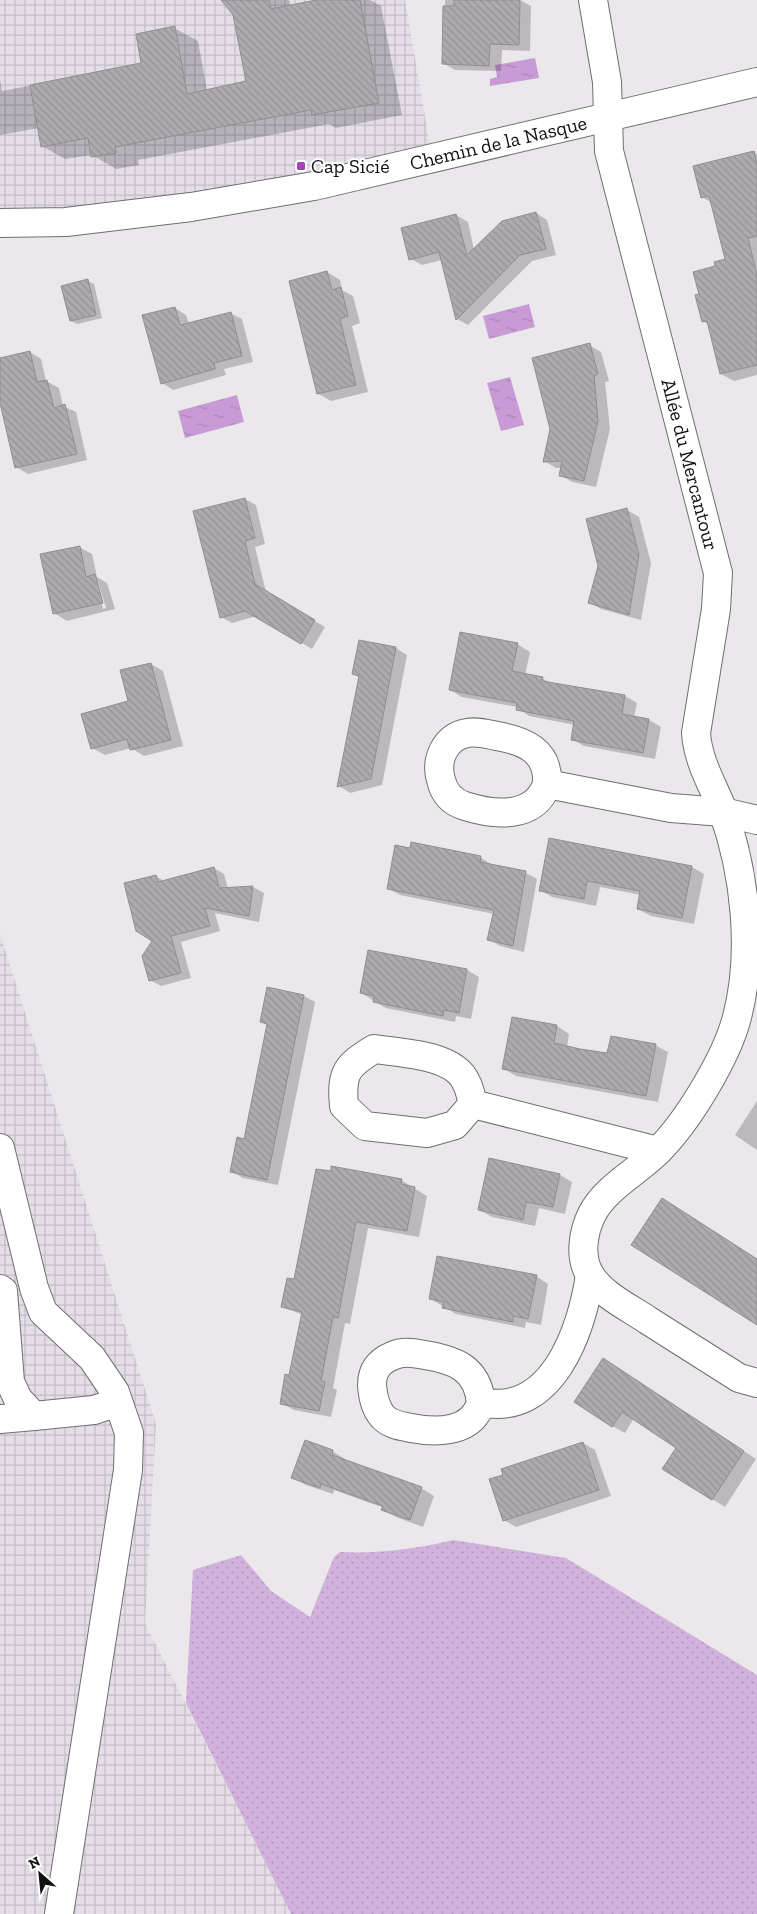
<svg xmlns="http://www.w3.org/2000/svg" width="757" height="1914" font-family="'Zilla Slab',serif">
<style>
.industrial{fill:url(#industrial-grid)}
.grass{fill:url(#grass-dots)}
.water{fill:url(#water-ripples)}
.shadow{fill:#0003;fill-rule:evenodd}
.building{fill:url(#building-back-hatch);stroke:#908e91}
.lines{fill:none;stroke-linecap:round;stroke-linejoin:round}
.minor-casing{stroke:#716e71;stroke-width:30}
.minor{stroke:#fff;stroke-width:28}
.poi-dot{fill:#a04ab8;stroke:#fff;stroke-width:2}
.labels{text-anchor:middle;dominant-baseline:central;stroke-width:4;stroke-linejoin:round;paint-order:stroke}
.street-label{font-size:20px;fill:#111011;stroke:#fff}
.poi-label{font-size:20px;fill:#111011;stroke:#fff;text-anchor:start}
</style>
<defs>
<pattern id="industrial-grid" width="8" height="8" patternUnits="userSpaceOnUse" patternTransform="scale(1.25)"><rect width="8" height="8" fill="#e5dee8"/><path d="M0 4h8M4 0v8" fill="none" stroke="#c3bdc6"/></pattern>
<pattern id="grass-dots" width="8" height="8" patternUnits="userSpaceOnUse" patternTransform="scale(1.25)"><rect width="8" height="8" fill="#d2b1dc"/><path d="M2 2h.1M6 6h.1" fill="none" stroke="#b397bc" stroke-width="1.8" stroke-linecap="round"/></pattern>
<pattern id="water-ripples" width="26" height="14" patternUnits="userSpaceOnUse" patternTransform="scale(1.25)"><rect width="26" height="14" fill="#c89bd6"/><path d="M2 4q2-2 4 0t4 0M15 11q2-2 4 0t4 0" fill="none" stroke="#ab84b7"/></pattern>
<pattern id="building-back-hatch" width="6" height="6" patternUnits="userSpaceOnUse" patternTransform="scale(1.25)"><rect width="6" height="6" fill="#aeabae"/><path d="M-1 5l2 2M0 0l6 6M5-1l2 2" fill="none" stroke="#959295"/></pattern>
</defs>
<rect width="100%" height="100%" fill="#eae8eb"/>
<g class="industrial">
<polygon points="0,0 405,0 432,158 0,223"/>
<polygon points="0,934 156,1424 145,1623 291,1914 0,1914"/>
</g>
<path class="grass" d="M453,1540L566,1558L757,1675V1914H291L186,1703L193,1570L241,1555L271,1591L310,1617L334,1557L340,1552C378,1554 416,1549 453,1540Z"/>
<g class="water">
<polygon points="535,58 539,78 490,86 490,79 497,77 495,65"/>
<polygon points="529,304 535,327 489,339 483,316"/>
<polygon points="510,377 524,425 501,431 487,383"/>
<polygon points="237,395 244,422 185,438 178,411"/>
</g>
<g class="shadow">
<polygon points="227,0 289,0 291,6 322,0 370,0 381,6 402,115 336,128 329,124 138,160 139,165 116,169 92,155 65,159 42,146 39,128 0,135 0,79 2,91 143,64 174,28 198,41 207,91 247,82 235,16"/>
<polygon points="445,0 520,0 531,6 530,51 502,50 501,71 455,70 443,63"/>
<polygon points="753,152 757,154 757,375 734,381 721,374 709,325 703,321 701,295 717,267 726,260 712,203 702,197"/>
<polygon points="536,213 547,220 556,255 532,261 468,325 457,319 442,260 422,265 411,259 456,215 468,222 474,250"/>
<polygon points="327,272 340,280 342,290 353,296 360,323 352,326 368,392 331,401 319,394"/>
<polygon points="87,281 94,284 102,318 77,324 71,321"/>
<polygon points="175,308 186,315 189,324 230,313 242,319 253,362 224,369 226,375 173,390 162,383"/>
<polygon points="589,345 601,352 609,381 605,382 610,429 596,487 572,482 561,475 562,468 556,468 544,461 551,429"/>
<polygon points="30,352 41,359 46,381 59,388 63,406 76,412 87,460 28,474 16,467 0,397 0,359"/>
<polygon points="245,499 256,505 265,544 255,547 266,592 325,627 312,649 257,616 232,623 221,617"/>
<polygon points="627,510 639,517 651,563 641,620 601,609 589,602"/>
<path d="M79,547L92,554L97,577L107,583L115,609L67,621L54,613ZM96,582H98L106,608L103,609Z"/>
<polygon points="517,644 530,652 525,675 542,678 552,684 625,696 637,703 634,717 649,720 661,727 655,759 584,746 572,739 575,725 529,716 517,707 462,697 450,690"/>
<polygon points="396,648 407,655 382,785 350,793 339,786 360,678 354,674"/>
<polygon points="151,664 163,671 183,746 144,756 131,748 105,755 92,748 130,702"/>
<polygon points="550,840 692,867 704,874 694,924 651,916 638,909 641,895 600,887 596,906 552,897 540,890"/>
<polygon points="480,857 492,865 526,873 537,879 524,952 500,946 489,939 494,914 400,895 388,888"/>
<polygon points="214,868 224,874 228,889 253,887 264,893 259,922 215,913 220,931 181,942 191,978 161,986 150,980 156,876 164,881"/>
<polygon points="369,951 467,970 479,977 471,1019 456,1016 455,1022 386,1008 361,993"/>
<polygon points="304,996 315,1002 278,1185 243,1178 231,1171 245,1140 268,1025 261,1021"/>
<polygon points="513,1018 557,1026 569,1034 567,1047 608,1055 655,1045 668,1052 658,1102 516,1076 504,1069"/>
<polygon points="757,1101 757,1150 735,1135"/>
<polygon points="317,1170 401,1180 427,1196 419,1237 368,1228 350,1324 345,1323 333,1388 337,1390 331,1417 294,1410 281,1403 290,1377 303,1315 283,1307 295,1280"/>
<polygon points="560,1175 572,1182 565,1214 539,1208 535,1226 492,1217 480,1210"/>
<polygon points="536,1276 548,1284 541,1325 526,1322 525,1328 456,1314 431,1299"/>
<polygon points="616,1367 756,1459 725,1507 664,1469 677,1448 634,1418 625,1433 612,1426"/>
<polygon points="583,1443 595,1450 611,1496 516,1527 504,1520 505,1475"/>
<polygon points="332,1451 345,1459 345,1460 421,1488 434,1496 423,1527 396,1517 383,1510 384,1508 334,1490 333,1494 306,1485 293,1478"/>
</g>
<g class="building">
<polygon points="221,0 269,0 271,9 316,0 360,0 379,103 312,115 311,110 231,125 115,147 116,153 91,157 88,138 41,147 30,85 141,63 136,34 175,26 187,94 246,81 233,15"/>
<polygon points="454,0 520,0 519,45 490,44 489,66 442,64 443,6 454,6"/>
<polygon points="754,151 757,164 757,236 748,238 757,275 757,365 720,374 707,321 702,322 695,295 699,294 693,272 715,266 714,262 725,259 709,196 701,198 693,166"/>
<polygon points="536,212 546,249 520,255 456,320 439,252 409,260 401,228 456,214 467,255 502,221"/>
<polygon points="327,271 332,290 341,287 348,316 340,319 356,385 317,394 289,281"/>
<polygon points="88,279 96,315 70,321 61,286"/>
<polygon points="175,307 180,325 231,312 242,356 214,363 215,369 161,384 142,315"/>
<polygon points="590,343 598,374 594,376 598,421 584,481 559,476 562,461 543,462 550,429 532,358"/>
<polygon points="30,351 37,382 47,380 54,408 65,404 77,454 15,468 0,403 0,358"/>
<polygon points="245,498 255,538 245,541 255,584 315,620 301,644 245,611 220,618 193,511"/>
<polygon points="627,508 639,555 629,615 588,603 598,566 586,519"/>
<polygon points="80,546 86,577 95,574 103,603 53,614 40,554"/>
<polygon points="460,632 518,643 512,671 543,677 542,681 625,695 622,714 649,719 643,753 571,740 574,721 516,710 517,703 449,690"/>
<polygon points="359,640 396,647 371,779 337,787 359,676 352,674"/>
<polygon points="151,663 171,740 130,750 127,739 91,749 81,714 128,701 120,670"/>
<polygon points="549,838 692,866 682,918 637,909 640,891 587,881 584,899 539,891"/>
<polygon points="411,842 481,856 480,862 526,871 513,946 487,940 494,910 387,889 395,845 410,848"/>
<polygon points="214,867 219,888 253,886 249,916 205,908 210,926 171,936 181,973 149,981 142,956 152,941 136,931 124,883 156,875 158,882"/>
<polygon points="368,950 467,969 459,1013 444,1010 443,1016 373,1002 374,996 360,993"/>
<polygon points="267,987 304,995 267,1180 230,1172 237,1137 244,1139 267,1024 260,1022"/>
<polygon points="512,1017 557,1025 554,1043 580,1049 607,1053 611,1036 656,1044 646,1096 502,1069"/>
<polygon points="489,1158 560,1174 553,1207 526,1202 523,1220 478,1210"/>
<polygon points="331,1166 402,1179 401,1184 415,1187 407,1231 356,1222 338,1318 333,1317 321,1381 325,1382 319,1411 280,1404 285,1374 289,1375 302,1312 281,1307 287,1278 294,1279 316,1169 331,1171"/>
<polygon points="662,1198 757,1259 757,1325 631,1245"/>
<polygon points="437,1256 537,1275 528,1319 513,1316 513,1322 442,1308 444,1302 429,1299"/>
<polygon points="603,1358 744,1451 712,1500 662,1469 676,1448 622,1412 612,1427 574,1402"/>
<polygon points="305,1440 333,1450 332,1455 422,1487 410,1520 381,1510 383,1506 321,1484 320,1488 291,1478"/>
<polygon points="583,1442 599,1490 503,1521 489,1479 503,1475 501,1469"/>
</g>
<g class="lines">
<g class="minor-casing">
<g id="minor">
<path id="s1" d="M593,0L607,82L609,151L718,573L716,609L696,733C698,762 713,785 723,811C745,873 754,952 737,1017C727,1057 687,1123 657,1152C637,1172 605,1188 592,1214C583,1232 579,1257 590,1275C602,1295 630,1308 649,1321C679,1340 709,1359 739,1378L757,1383"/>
<path id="s2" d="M0,223L66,222L191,207L314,186L757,82"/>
<path d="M547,784C535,820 493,815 465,806C452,802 444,793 441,780C435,760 445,737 467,733C477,731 487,734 497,736C525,741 549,751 547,784L671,808L723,812L757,820"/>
<path d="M473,1104L455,1125L427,1133L365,1126L344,1106C341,1073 346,1066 374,1049C400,1053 454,1054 466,1082C470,1089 471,1097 473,1104L658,1151"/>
<polyline points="0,1148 34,1288 43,1312 92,1358 115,1392 129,1433 128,1470 59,1914"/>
<polyline points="0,1289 3,1291 10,1382 18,1399 34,1416 0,1419"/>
<path d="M481,1402C473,1433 437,1433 411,1428C401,1426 391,1425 383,1417C375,1408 373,1397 372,1385C372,1371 378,1362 392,1356C403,1351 413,1353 425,1355C455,1360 477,1368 481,1402C552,1418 582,1330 590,1275"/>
<polyline points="34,1416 94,1410 118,1402"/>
</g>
</g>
<use href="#minor" class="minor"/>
</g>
<rect class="poi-dot" x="296" y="161" width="10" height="10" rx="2.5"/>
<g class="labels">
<g class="street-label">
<text stroke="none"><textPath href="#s2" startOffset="506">Chemin de la Nasque</textPath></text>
<text stroke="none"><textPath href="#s1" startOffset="476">Allée du Mercantour</textPath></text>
</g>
<g class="poi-label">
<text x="311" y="166">Cap Sicié</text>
</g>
</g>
<g transform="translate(40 1874) rotate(333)" stroke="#ffffff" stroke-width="4" paint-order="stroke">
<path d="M0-4L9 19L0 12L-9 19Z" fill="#111011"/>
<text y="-8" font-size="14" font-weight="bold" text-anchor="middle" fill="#111011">N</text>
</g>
</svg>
